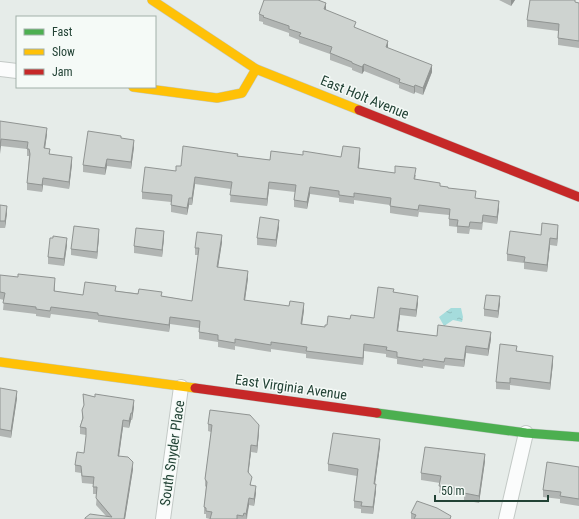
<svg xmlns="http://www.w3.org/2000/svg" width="579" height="519" font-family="'Roboto Condensed',sans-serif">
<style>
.water{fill:url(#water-ripples)}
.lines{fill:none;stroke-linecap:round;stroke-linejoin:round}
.street-casing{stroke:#c3c9c6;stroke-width:16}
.fast-casing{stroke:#c1cac6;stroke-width:10}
.slow-casing{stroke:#c1cac6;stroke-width:10}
.jam-casing{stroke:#c1cac6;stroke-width:10}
.street{stroke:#fbfcfc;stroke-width:14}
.fast{stroke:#4caf50;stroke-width:9}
.slow{stroke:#ffc107;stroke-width:9}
.jam{stroke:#c62828;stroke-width:9}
.wall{fill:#b1b5b3}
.shaded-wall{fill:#909492}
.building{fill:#ced3d0;stroke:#909492}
.labels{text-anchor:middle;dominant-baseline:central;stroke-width:3;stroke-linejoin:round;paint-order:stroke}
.street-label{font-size:14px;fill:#224235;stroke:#f5faf7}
</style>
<defs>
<pattern id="water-ripples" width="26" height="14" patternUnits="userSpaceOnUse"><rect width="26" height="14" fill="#a5dcdc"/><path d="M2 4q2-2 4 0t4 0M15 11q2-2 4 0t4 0" fill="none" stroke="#8ebebd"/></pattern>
</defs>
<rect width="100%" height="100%" fill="#e6ece9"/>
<polygon class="water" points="451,308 461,308 463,317 462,322 453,320 444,326 439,317"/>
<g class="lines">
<g class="street-casing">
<g id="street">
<polyline points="0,69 17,71"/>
<polyline points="163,519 181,387"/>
<polyline points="506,519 526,433"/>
</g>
</g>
<g class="fast-casing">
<polyline id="fast" points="377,413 526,433 579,437"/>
</g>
<g class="slow-casing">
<g id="slow">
<polyline points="152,0 256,69 359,110"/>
<polyline points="133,87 217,98 242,93 256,69"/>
<polyline points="0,362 195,388"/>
</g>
</g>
<g class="jam-casing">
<g id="jam">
<polyline points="359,110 579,197"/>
<polyline points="195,388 377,413"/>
</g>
</g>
<use href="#street" class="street"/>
<use href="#fast" class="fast"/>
<use href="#slow" class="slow"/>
<use href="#jam" class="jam"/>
</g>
<g class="wall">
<polygon points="499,0 515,0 511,6"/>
<polygon points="575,2 579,3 579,48 558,45 558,31 527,27 527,20"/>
<polygon points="326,10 388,48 432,72 423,95 415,92 414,94 399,88 399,85 364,71 362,74 352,70 352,68 330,60 330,54 299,43 299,40 289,36 289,33 263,24 263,22 259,21 259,14"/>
<polygon points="0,121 47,134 45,148 50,154 72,164 69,189 43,185 42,192 27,190 27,183 29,156 27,156 27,149 1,146"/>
<polygon points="121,138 134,147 131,169 107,166 105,175 83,172 83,165"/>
<polygon points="303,155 341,157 360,155 359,168 395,173 416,175 415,180 448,188 499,208 497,224 483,222 482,230 470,229 469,234 457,233 457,227 449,226 449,215 419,212 418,217 396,214 390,213 390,205 354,200 354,204 339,202 339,198 310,194 307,209 294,207 294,200 295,192 269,189 267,206 230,202 231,189 195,184 192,205 189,205 187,215 171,212 171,202 142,199 142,192 176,171 181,166 238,156 270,160"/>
<polygon points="0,205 7,213 5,228 0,228"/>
<polygon points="279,227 276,247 257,245 257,238"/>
<polygon points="558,232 557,246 550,245 547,272 524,269 524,263 507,261 507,254 541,235"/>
<polygon points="99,236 97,259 71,255 71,249"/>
<polygon points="164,238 162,257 134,253 134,246"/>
<polygon points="222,242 218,267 248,278 245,300 304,310 302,324 325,327 327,325 350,319 374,318 394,292 418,303 416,317 400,315 398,331 437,336 491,339 488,356 466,353 464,367 445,365 444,369 423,366 423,368 397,364 397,359 386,357 386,354 364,351 363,365 306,358 306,354 271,349 271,352 235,346 235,350 218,347 218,342 199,339 199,328 170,324 169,332 98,322 98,320 51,314 50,318 36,316 36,314 3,310 4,300 0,299 0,275 55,285 55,291 83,295 116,291 162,296 192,301 198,255 195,255 195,248"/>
<polygon points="67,245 64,266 48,264 48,257"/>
<polygon points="500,303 498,318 484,316 484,309"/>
<polygon points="517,351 553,363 550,390 510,385 510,390 496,389 496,382"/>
<polygon points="0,388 17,398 11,438 0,436"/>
<polygon points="83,394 134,407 132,420 131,420 129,428 123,427 119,456 133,469 125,519 85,519 106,516 96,505 97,494 93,494 93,484 82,483 81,473 75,472 75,465 84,453 86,435 80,434 80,427 82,419 82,410 84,406"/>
<polygon points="208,424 259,432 257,453 251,452 248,472 251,485 256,493 254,506 249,505 247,519 210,519 206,518 206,514 204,514 204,507 206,487 205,486 205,479 211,432 208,431"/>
<polygon points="380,446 375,484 376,491 373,514 361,513 361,509 354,508 354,501 357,476 328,471 328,464"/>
<polygon points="485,461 479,503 464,500 464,496 439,493 440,483 421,480 421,473"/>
<polygon points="579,467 579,506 560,503 560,499 543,497 543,490"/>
<polygon points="411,513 451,519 411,519"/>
</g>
<g class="shaded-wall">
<polygon points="511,0 515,0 511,6"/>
<polygon points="326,3 326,10 324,9"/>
<polygon points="388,41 388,48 386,47"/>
<polygon points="364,64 364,71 362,74 362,67"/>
<polygon points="432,65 432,72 423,95 423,88"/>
<polygon points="415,85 415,92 414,94 414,87"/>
<polygon points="47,128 47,134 44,155 44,148"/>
<polygon points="1,139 1,146 0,154 0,147"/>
<polygon points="134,140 134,147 131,169 131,162"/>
<polygon points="360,148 360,155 358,175 358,168"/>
<polygon points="72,157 72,164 69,189 69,182"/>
<polygon points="107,159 107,166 105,175 105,168"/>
<polygon points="195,177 195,184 192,205 192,198"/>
<polygon points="43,178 43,185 42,192 42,185"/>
<polygon points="269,182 269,189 267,206 267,199"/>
<polygon points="310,187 310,194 307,209 307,202"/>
<polygon points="189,198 189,205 187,215 187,208"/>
<polygon points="499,201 499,208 497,224 497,217"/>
<polygon points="7,206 7,213 5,228 5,221"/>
<polygon points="279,220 279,227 276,247 276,240"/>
<polygon points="558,225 558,232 557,246 557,239"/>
<polygon points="99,229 99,236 97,259 97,252"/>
<polygon points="164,231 164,238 162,257 162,250"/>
<polygon points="222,235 222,242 217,274 217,267"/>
<polygon points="67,238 67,245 64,266 64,259"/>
<polygon points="550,238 550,245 547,272 547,265"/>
<polygon points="248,271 248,278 244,307 244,300"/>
<polygon points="418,296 418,303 416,317 416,310"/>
<polygon points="500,296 500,303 498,318 498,311"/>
<polygon points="304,303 304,310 301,331 301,324"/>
<polygon points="400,308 400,315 397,338 397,331"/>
<polygon points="170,317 170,324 169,332 169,325"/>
<polygon points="491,332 491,339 488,356 488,349"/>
<polygon points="364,344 364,351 363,365 363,358"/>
<polygon points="466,346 466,353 464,367 464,360"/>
<polygon points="553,356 553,363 550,390 550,383"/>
<polygon points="17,391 17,398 11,438 11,431"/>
<polygon points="134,400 134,407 132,420 132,413"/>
<polygon points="131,413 131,420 129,428 129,421"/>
<polygon points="123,420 123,427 118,463 118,456"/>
<polygon points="259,425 259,432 257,453 257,446"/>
<polygon points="380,439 380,446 374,491 374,484"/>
<polygon points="251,445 251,452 248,478 248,472"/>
<polygon points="485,454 485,461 479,503 479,496"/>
<polygon points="133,462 133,469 125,519 124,519"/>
<polygon points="376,484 376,491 373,514 373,507"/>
<polygon points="256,486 256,493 254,506 254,499"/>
<polygon points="249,498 249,505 246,519 246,514"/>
</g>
<g class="building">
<polygon points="264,0 318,0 326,3 324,9 356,22 354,27 388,41 386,47 432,65 423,88 415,85 414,87 399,82 400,79 364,64 362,67 352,63 352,62 330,53 332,47 299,36 301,33 289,29 289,26 263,17 264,16 259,14"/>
<polygon points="530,0 575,0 575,2 579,3 579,41 558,38 559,24 527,20"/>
<polygon points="0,121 47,128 44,148 50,149 49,154 72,157 69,182 43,178 42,185 27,183 30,154 29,149 27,149 28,142 1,139 0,147"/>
<polygon points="88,131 121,136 121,138 134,140 131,162 107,159 105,168 83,165"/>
<polygon points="183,146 238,154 237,156 270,160 271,151 303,155 303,151 341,157 343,146 360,148 358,168 395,173 395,166 416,168 414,179 440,183 440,186 448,187 448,188 476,191 475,198 499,201 497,217 483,215 482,223 470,222 469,227 457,226 458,220 449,219 450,209 419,205 418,210 396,207 390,206 391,198 354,193 354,197 339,195 339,191 310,187 307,202 294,200 296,185 269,182 267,199 230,195 232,182 195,177 192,198 189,198 187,208 171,205 172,195 142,192 145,167 176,171 176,166 181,166"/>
<polygon points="0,205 7,206 5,221 0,221"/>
<polygon points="260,217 279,220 276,240 257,238"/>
<polygon points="542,223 558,225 557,239 550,238 547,265 524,262 525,257 507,254 510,231 541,235"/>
<polygon points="74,226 99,229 97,252 71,249"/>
<polygon points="136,228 164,231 162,250 134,246"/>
<polygon points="197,232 222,235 217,267 248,271 244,300 289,306 290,301 304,303 301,324 325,327 325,325 327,325 328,316 350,319 351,315 374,318 378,287 394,289 393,292 418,296 416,310 400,308 397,331 437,336 438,325 491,332 488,349 466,346 464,360 445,358 444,362 423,359 423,361 397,357 397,352 386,350 387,347 364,344 363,358 306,351 307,347 271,342 271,345 235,339 235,343 218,340 218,335 199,332 200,321 170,317 169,325 98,315 98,313 51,307 50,311 36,309 36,307 3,303 5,293 0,292 0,275 18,277 18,274 55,278 54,291 83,295 85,282 116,286 115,291 138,294 139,289 162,292 161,296 192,301 199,248 195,248"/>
<polygon points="53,236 67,238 64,259 48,257 50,238 53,238"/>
<polygon points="486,295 500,296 498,311 484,309"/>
<polygon points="500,344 517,346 516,351 553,356 550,383 510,378 510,383 496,382"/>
<polygon points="0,388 17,391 11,431 0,429"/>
<polygon points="83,394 95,397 95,394 134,400 132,413 131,413 129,421 123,420 118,456 128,457 133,462 124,519 85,519 85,518 90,514 112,517 96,498 97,487 93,487 94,477 82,476 81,466 75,465 77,452 84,453 86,436 86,428 80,427 83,418 82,410 84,405"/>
<polygon points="210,410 250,415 259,425 257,446 251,445 248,472 252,477 250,485 256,486 254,499 249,498 246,514 244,513 243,516 237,515 237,519 210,519 212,512 206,511 206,508 204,507 207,482 205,479 212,425 208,424"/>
<polygon points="333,433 380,439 374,484 376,484 373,507 361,506 362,502 354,501 358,469 328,464"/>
<polygon points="425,447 485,454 479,496 464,493 464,489 439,486 441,476 421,473"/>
<polygon points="547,462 579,467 579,499 560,496 561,492 543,490"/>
<polygon points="417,501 437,508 451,516 450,519 414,519 416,515 411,513"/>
</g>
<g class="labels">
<g class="street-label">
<text transform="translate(365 97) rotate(22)">East Holt Avenue</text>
<text transform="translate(291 387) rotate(8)">East Virginia Avenue</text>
<text transform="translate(172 453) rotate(-82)">South Snyder Place</text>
</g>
</g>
<rect x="16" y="16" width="140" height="72" fill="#f5faf7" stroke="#a1b0a9"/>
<rect x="24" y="29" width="20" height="6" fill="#4caf50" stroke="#a1b0a9"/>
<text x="52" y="36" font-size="12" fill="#224235">Fast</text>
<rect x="24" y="49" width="20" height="6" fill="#ffc107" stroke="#a1b0a9"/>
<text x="52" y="56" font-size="12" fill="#224235">Slow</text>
<rect x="24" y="69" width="20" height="6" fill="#c62828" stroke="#a1b0a9"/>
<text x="52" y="76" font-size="12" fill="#224235">Jam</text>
<path d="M435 495v6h113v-6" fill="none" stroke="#224235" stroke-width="2"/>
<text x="441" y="495" font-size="12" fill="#224235" stroke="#f5faf7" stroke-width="3" paint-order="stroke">50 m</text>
</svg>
